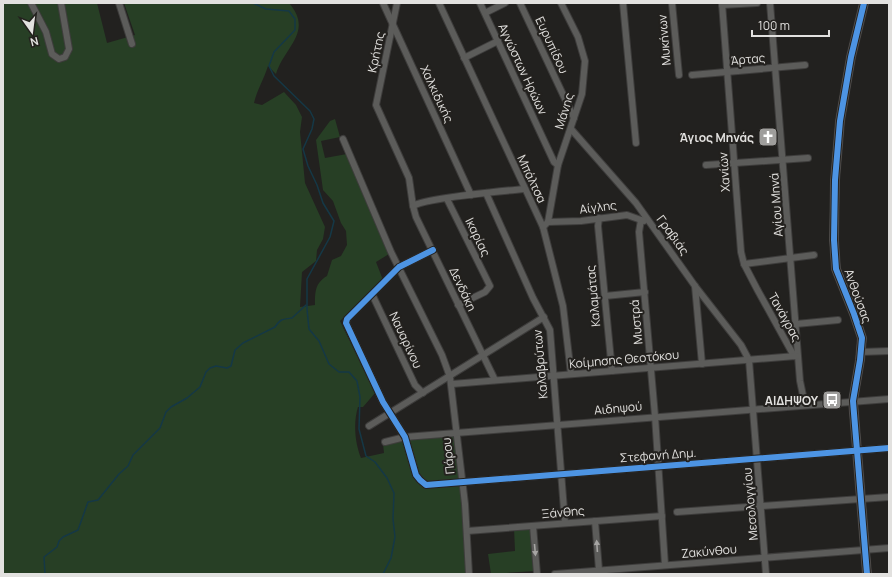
<svg xmlns="http://www.w3.org/2000/svg" width="892" height="577" font-family="Manrope,sans-serif">
<style>
.grass{fill:#273f25}
.lines{fill:none;stroke-linecap:round;stroke-linejoin:round}
.stream{stroke:#153846;stroke-width:1.5}
.street-casing{stroke:#3e3d3c;stroke-width:8}
.secondary-casing{stroke:#3e3d3c;stroke-width:10}
.street{stroke:#5c5c5a;stroke-width:6}
.secondary{stroke:#5c5856;stroke-width:9}
.cycleway-casing{stroke:#23211e;stroke-width:8}
.cycleway{stroke:#4d94e3;stroke-width:6}
.oneway{fill:#a6a5a3}
.labels{text-anchor:middle;dominant-baseline:central;stroke-width:4;stroke-linejoin:round;paint-order:stroke}
.street-label{font-size:12px;fill:#e2e1df;stroke:#23211e}
.poi-label{font-size:12px;font-weight:bold;fill:#e2e1df;stroke:#23211e;text-anchor:end}
</style>
<rect width="100%" height="100%" fill="#22211f"/>
<g class="grass">
<path d="M3,3H97L107,43L135,35L124,3H289C314,32 284,47 276,74L268,66C264,79 257,90 254,103L262,105L284,92L296,105L302,117L300,132L305,183L325,227L323,239L317,250L316,261L302,272L300,307L315,305C315,292 315,283 327,276L332,260L341,256L347,245L346,231L341,223L333,201L323,190L316,140L330,121L335,119L340,137L321,141L325,158L347,154L389,254L376,262L383,280L340,321L375,393L363,407H358C353,423 355,443 361,458L384,453L383,444L402,440L455,435L464,506L468,574H3Z"/>
<polygon points="531,526 535,571 491,574 488,554 515,551 514,528"/>
</g>
<g class="lines">
<g class="stream">
<polyline points="253,3 266,9 289,11 295,19 295,30 274,52 269,66 274,76 310,111 314,119 312,129 303,149 308,166 317,185 323,203 334,221 330,237 307,279 307,309 309,329 319,341 329,364 339,372 349,372 357,381 360,397 359,429 366,456 375,462 387,478 394,493 393,519 395,537 391,558 383,574"/>
<path d="M45,574L44,557L57,547L59,541L63,537L78,530L88,502L98,500L119,474L128,466L133,455L160,428L166,412L171,407L187,398L200,387L206,372L210,368L216,366L227,368L231,366L235,350L243,343L275,327C280,319 283,319 292,318L306,305"/>
</g>
<g class="street-casing">
<g id="street">
<polyline points="31,3 46,32 52,54 59,59 65,57 69,49 61,3"/>
<polyline points="119,3 132,44"/>
<polyline points="383,3 471,195"/>
<polyline points="397,3 376,105 409,178 413,206 416,217 495,380"/>
<polyline points="439,3 543,227 563,306 571,374"/>
<polyline points="480,3 554,162 558,165"/>
<polyline points="520,3 574,118"/>
<polyline points="623,3 636,143"/>
<polyline points="672,3 679,75"/>
<polyline points="722,3 741,252 744,264 757,289 794,356"/>
<polyline points="770,3 800,381 805,405"/>
<polyline points="722,5 757,3"/>
<polyline points="485,13 505,3"/>
<polyline points="464,58 498,41"/>
<polyline points="692,75 805,65"/>
<polyline points="571,129 636,203 695,286 741,345 749,360 766,574"/>
<polyline points="343,139 391,252 442,355 450,377 465,504 469,574"/>
<polyline points="706,165 808,158"/>
<polyline points="486,193 533,298 550,330 565,523"/>
<polyline points="447,199 490,286 485,292 458,305"/>
<path d="M413,206C424,198 504,191 524,189"/>
<polyline points="599,218 598,226 612,371"/>
<polyline points="641,220 639,232 655,416 665,565"/>
<polyline points="548,222 581,221 627,215 644,221"/>
<polyline points="543,227 548,222 558,165 582,94 585,61 578,37 561,3"/>
<polyline points="433,250 399,267 347,319 346,323 383,402 405,437 416,475 420,480 426,485 889,448"/>
<polyline points="744,264 814,255"/>
<polyline points="695,286 702,364"/>
<polyline points="372,294 415,385 423,393"/>
<polyline points="605,296 645,292"/>
<polyline points="796,324 838,320"/>
<polyline points="861,352 889,351"/>
<polyline points="452,384 796,356"/>
<polyline points="369,426 544,317"/>
<polyline points="385,442 405,437 889,399"/>
<polyline points="677,512 889,497"/>
<polyline points="595,521 599,570"/>
<polyline points="533,526 537,574"/>
<polyline points="467,531 662,516"/>
<polyline points="555,574 889,548"/>
</g>
</g>
<g class="secondary-casing">
<polyline id="secondary" points="864,3 851,57 840,121 835,180 834,240 836,269 854,314 862,338 860,360 853,401 867,574"/>
</g>
<use href="#street" class="street"/>
<use href="#secondary" class="secondary"/>
<g class="cycleway-casing">
<g id="cycleway">
<polyline points="864,3 851,57 840,121 835,180 834,240 836,269 854,314 862,338 860,360 853,401 867,574"/>
<polyline points="433,250 399,267 347,319 346,323 383,402 405,437 416,475 420,480 426,485 889,448"/>
</g>
</g>
<use href="#cycleway" class="cycleway"/>
</g>
<defs><path id="oneway-solid" d="M-6-.8H1V-3.2L6.5 0L1 3.2V.8H-6Z"/></defs>
<g class="oneway">
<use href="#oneway-solid" transform="translate(597 546) rotate(-94)"/>
<use href="#oneway-solid" transform="translate(535 550) rotate(85)"/>
</g>
<defs>
<g id="church-square" transform="scale(1)"><rect x="-9" y="-9" width="18" height="18" rx="4" fill="#9f9e9c" stroke="#23211e"/><path d="M-1.2-6h2.4v3.5h3.3v2.4h-3.3V6h-2.4V-.1h-3.3v-2.4h3.3Z" fill="#fff"/></g>
<g id="bus-square" transform="scale(1)"><rect x="-9" y="-9" width="18" height="18" rx="4" fill="#9f9e9c" stroke="#23211e"/><path d="M-5-6H5V4H4V6H2V4H-2V6H-4V4H-5ZM-3.5-4V0h7V-4ZM-3.5 1.2v1.5H-2V1.2ZM2 1.2v1.5H3.5V1.2Z" fill="#fff"/></g>
</defs>
<g fill-rule="evenodd">
<use href="#church-square" x="768" y="137"/>
<use href="#bus-square" x="832" y="400"/>
</g>
<g class="labels">
<g class="street-label">
<text transform="translate(664 40) rotate(-95)">Μυκήνων</text>
<text transform="translate(552 45) rotate(65)">Ευρυπίδου</text>
<text transform="translate(376 52) rotate(-78)">Κρήτης</text>
<text transform="translate(748 59) rotate(-5)">Άρτας</text>
<text transform="translate(523 69) rotate(65)">Αγνώστων Ηρώων</text>
<text transform="translate(437 94) rotate(65)">Χαλκιδικής</text>
<text transform="translate(564 111) rotate(-73)">Μάνης</text>
<text transform="translate(724 172) rotate(-94)">Χανίων</text>
<text transform="translate(532 179) rotate(65)">Μπάλτσα</text>
<text transform="translate(776 205) rotate(-94)">Αγίου Μηνά</text>
<text transform="translate(598 207) rotate(-7)">Αίγλης</text>
<text transform="translate(673 235) rotate(54)">Γραβιάς</text>
<text transform="translate(478 237) rotate(64)">Ικαρίας</text>
<text transform="translate(463 289) rotate(65)">Δενδάκη</text>
<text transform="translate(593 296) rotate(-95)">Καλαμάτας</text>
<text transform="translate(858 296) rotate(70)">Ανθούσας</text>
<text transform="translate(785 317) rotate(61)">Τανάγρας</text>
<text transform="translate(636 322) rotate(-95)">Μυστρά</text>
<text transform="translate(406 340) rotate(65)">Ναυαρίνου</text>
<text transform="translate(624 359) rotate(-5)">Κοίμησης Θεοτόκου</text>
<text transform="translate(540 364) rotate(-95)">Καλαβρύτων</text>
<text transform="translate(618 408) rotate(-5)">Αιδηψού</text>
<text transform="translate(658 455) rotate(-4)">Στεφανή Δημ.</text>
<text transform="translate(448 456) rotate(-96)">Πάρου</text>
<text transform="translate(750 504) rotate(-95)">Μεσολογγίου</text>
<text transform="translate(563 512) rotate(-5)">Ξάνθης</text>
<text transform="translate(709 551) rotate(-5)">Ζακύνθου</text>
</g>
<g class="poi-label">
<text x="754" y="137">Άγιος Μηνάς</text>
<text x="818" y="400">ΑΙΔΗΨΟΥ</text>
</g>
</g>
<rect width="892" height="577" fill="none" stroke="#e2e1df" stroke-width="8"/>
<g transform="translate(32 32) rotate(166)" stroke="#23211e" stroke-width="3" paint-order="stroke">
<path d="M0-3L7 15L0 10L-7 15Z" fill="#e2e1df"/>
<text y="-6" font-size="11" font-weight="bold" text-anchor="middle" fill="#e2e1df">N</text>
</g>
<path d="M752 30v6h77v-6" fill="none" stroke="#e2e1df" stroke-width="2"/>
<text x="758" y="30" font-size="12" fill="#e2e1df" stroke="#23211e" stroke-width="3" paint-order="stroke">100 m</text>
</svg>
